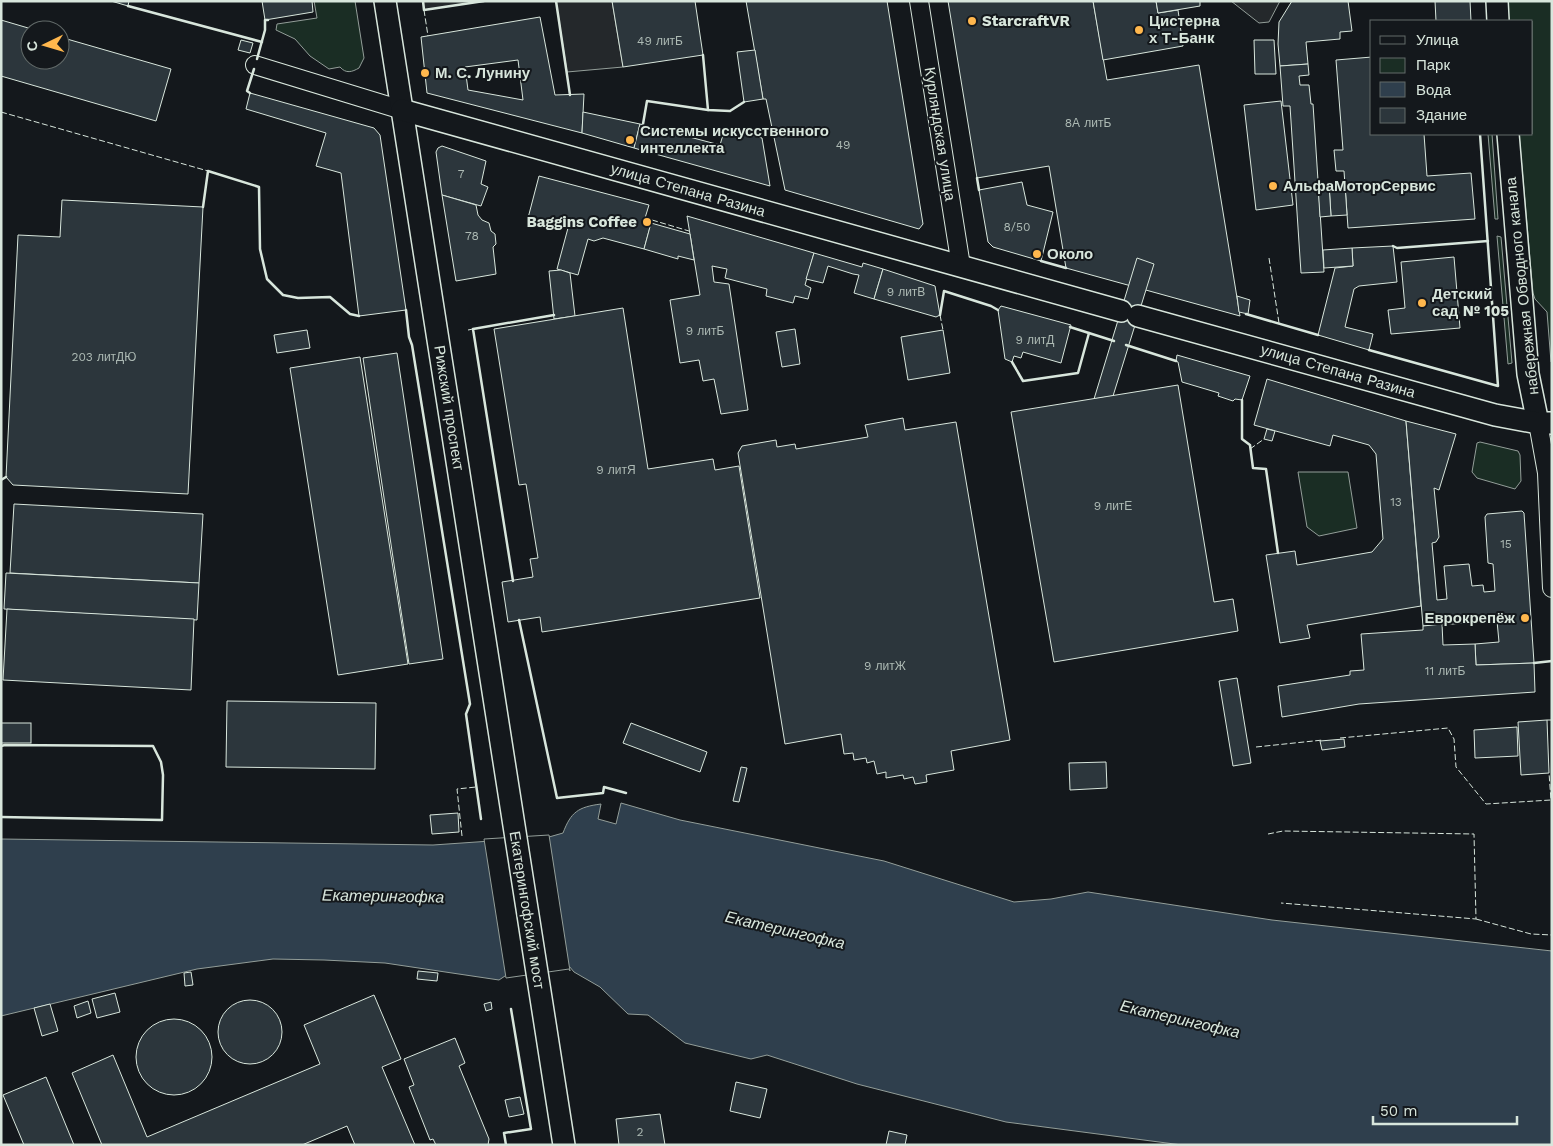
<svg xmlns="http://www.w3.org/2000/svg" width="1553" height="1146" font-family="'Work Sans',sans-serif">
<style>
.green{fill:#1a2d24;stroke:#939e99}
.parking{fill:#24282b;stroke:#939e99}
.water{fill:#2f3f4d;stroke:#939e99}
.pier{fill:#14181c;stroke:#939e99}
.building{fill:#2c363c;stroke:#d8e6dc;fill-rule:evenodd}
.lines{fill:none;stroke-linecap:round;stroke-linejoin:round}
.minor-casing{stroke:#d8e6dc;stroke-width:20}
.tertiary-casing{stroke:#d8e6dc;stroke-width:24}
.minor{stroke:#14181c;stroke-width:18}
.tertiary{stroke:#14181c;stroke-width:21}
.fence{stroke:#d8e6dc;stroke-width:1;stroke-dasharray:6 2.5;stroke-linecap:butt}
.wall{stroke:#d8e6dc;stroke-width:2.5}
.poi-dot{fill:#ffb74d;stroke:#14181c;stroke-width:2}
.labels{text-anchor:middle;dominant-baseline:central;stroke-width:4;stroke-linejoin:round;paint-order:stroke}
.number-label{font-size:12px;fill:#adbab4}
.poi-label{font-size:15px;font-weight:bold;fill:#d8e6dc;stroke:#14181c;text-anchor:start}
.street-label{font-size:15px;fill:#d8e6dc;stroke:#14181c}
.water-label{font-size:16px;font-style:italic;fill:#d8e6dc;stroke:#14181c}
</style>
<rect width="100%" height="100%" fill="#14181c"/>
<g class="green">
<path d="M314,1H355L364,58L359,68C352,72 346,74 340,67L329,69L310,56L295,39L276,30L277,24L317,18Z"/>
<polygon points="1507,1 1552,1 1552,362 1551,362 1547,312 1535,299 1533,293 1519,134 1532,134 1532,21 1509,21"/>
<polygon points="1488,134 1492,134 1498,219 1495,219"/>
<polygon points="1497,236 1501,237 1512,363 1508,364"/>
<polygon points="1480,442 1518,451 1520,455 1521,481 1515,489 1477,478 1472,472 1477,443"/>
<polygon points="1298,472 1348,472 1357,528 1319,536 1307,527"/>
</g>
<g class="parking">
<polygon points="423,1 484,1 424,10"/>
<polygon points="556,1 612,1 623,67 567,72"/>
<polygon points="1231,1 1280,1 1269,22 1259,23"/>
</g>
<path class="water" d="M621,803L680,820L884,861L1014,902L1051,899L1088,892L1272,920L1552,951V1145H1182L1006,1122L857,1084L767,1055L751,1059L685,1043L648,1015L628,1014L600,987L574,972L569,966L505,976L499,980L385,963L324,960L273,959L197,969L1,1016V839L433,845L549,837L563,833C571,812 578,807 601,804L598,819L616,824Z"/>
<polygon class="pier" points="549,835 570,971 569,969 506,978 484,839"/>
<g class="building">
<polygon points="111,1 129,1 128,6"/>
<polygon points="262,1 312,1 313,12 265,20"/>
<polygon points="612,1 695,1 703,55 623,67"/>
<polygon points="746,1 887,1 923,224 919,229 785,190 766,99 763,99"/>
<polygon points="948,1 1093,1 1107,80 1199,65 1240,316 1066,268 1049,166 977,178"/>
<polygon points="1093,1 1156,1 1158,13 1178,10 1183,46 1103,60"/>
<polygon points="1156,1 1200,1 1200,6 1158,13"/>
<polygon points="1292,1 1348,1 1352,31 1340,32 1340,39 1306,42 1308,64 1280,66 1278,44 1279,22"/>
<polygon points="1435,1 1470,1 1471,21 1436,21"/>
<path d="M540,17L555,95L584,94L582,133L427,93L421,37ZM518,60L523,100L468,90L465,67Z"/>
<polygon points="1,20 35,30 30,30 30,60 60,60 60,37 171,69 156,121 1,76"/>
<polygon points="241,40 253,43 250,53 238,50"/>
<polygon points="1254,40 1274,40 1276,74 1255,74"/>
<polygon points="755,50 763,99 744,102 737,52"/>
<polygon points="1372,57 1372,134 1424,134 1427,176 1471,173 1475,219 1348,228 1344,171 1336,171 1334,150 1343,150 1336,60"/>
<polygon points="1308,64 1309,75 1299,76 1300,85 1309,85 1311,104 1313,104 1324,272 1301,273 1290,106 1283,106 1280,66"/>
<polygon points="250,93 374,128 380,135 406,310 359,316 341,173 316,166 326,133 246,109"/>
<polygon points="1281,101 1293,205 1256,210 1244,105"/>
<polygon points="583,112 640,124 634,148 582,133"/>
<polygon points="640,124 720,145 725,128 762,138 770,186 634,148"/>
<polygon points="442,146 486,161 481,184 488,187 481,206 442,195 436,152 438,148"/>
<polygon points="539,176 649,205 645,218 652,220 644,249 603,238 594,241 588,239 578,275 557,269 568,228 528,218"/>
<polygon points="1022,182 1027,205 1053,212 1041,261 993,247 988,242 979,190"/>
<polygon points="1329,184 1345,184 1347,215 1331,216"/>
<polygon points="1329,184 1331,216 1320,217 1318,185"/>
<polygon points="442,195 476,205 478,215 482,220 489,223 491,231 495,234 496,244 493,247 496,274 456,281"/>
<polygon points="62,200 203,207 188,494 13,485 6,477 18,235 60,237"/>
<polygon points="687,216 814,253 805,285 811,288 808,299 795,296 793,303 766,296 767,289 725,278 727,269 712,266 714,282 729,284 748,410 721,414 714,379 703,381 699,360 680,363 670,300 700,295"/>
<polygon points="651,223 690,234 694,260 678,256 678,259 644,249"/>
<polygon points="1393,246 1397,282 1359,286 1354,289 1345,327 1373,334 1369,350 1318,335 1335,268 1353,266 1352,248"/>
<polygon points="1352,248 1353,266 1324,268 1323,250"/>
<polygon points="814,253 862,267 863,263 883,269 874,299 854,293 859,275 853,274 828,266 823,283 806,279"/>
<polygon points="1454,257 1460,328 1391,334 1388,310 1405,308 1401,262"/>
<polygon points="1137,258 1154,264 1113,396 1094,399"/>
<polygon points="883,269 935,286 940,315 936,317 874,299"/>
<polygon points="561,270 570,273 575,316 554,319 549,271"/>
<polygon points="1237,296 1250,300 1248,314 1239,312"/>
<polygon points="1001,306 1071,325 1061,363 1023,352 1021,358 1014,356 1012,362 1005,359 998,310"/>
<polygon points="623,308 648,469 713,459 715,470 739,466 760,598 542,632 540,617 508,622 502,582 533,577 530,559 538,558 526,484 519,485 494,329"/>
<polygon points="795,329 800,364 782,367 776,332"/>
<polygon points="307,330 310,348 277,353 274,335"/>
<polygon points="943,330 950,373 908,380 901,337"/>
<polygon points="397,353 443,659 409,664 363,358"/>
<polygon points="1177,355 1250,376 1242,400 1235,399 1233,401 1218,396 1219,393 1182,382 1178,362 1176,361"/>
<polygon points="360,357 408,664 338,675 290,368"/>
<polygon points="1267,379 1406,421 1421,606 1307,625 1310,638 1280,643 1266,555 1295,551 1297,565 1372,552 1383,539 1376,454 1369,445 1333,435 1330,446 1254,425"/>
<polygon points="1178,385 1214,602 1233,599 1238,631 1054,662 1011,412"/>
<polygon points="903,418 905,430 956,422 1010,740 951,751 954,770 926,775 927,782 915,784 913,777 904,779 903,775 886,778 886,772 877,774 874,761 867,763 866,758 854,760 853,753 844,754 841,734 785,744 738,453 742,446 776,440 777,447 795,444 796,449 868,437 865,425"/>
<polygon points="1406,421 1456,434 1439,490 1434,488 1439,537 1436,542 1432,543 1437,600 1447,599 1444,566 1469,564 1472,586 1483,585 1484,592 1495,591 1493,564 1488,563 1485,517 1487,514 1522,511 1524,513 1534,663 1476,665 1475,644 1499,642 1497,621 1423,626"/>
<polygon points="1267,429 1275,431 1272,441 1264,439"/>
<polygon points="14,504 203,514 199,583 10,573"/>
<polygon points="6,573 199,583 197,620 4,609"/>
<polygon points="7,609 194,619 191,690 3,680"/>
<polygon points="1442,624 1443,645 1475,644 1476,665 1534,663 1535,692 1359,704 1282,717 1278,686 1350,675 1350,671 1364,670 1361,634 1423,630 1423,626"/>
<polygon points="1237,678 1251,763 1233,766 1219,681"/>
<polygon points="227,701 376,703 375,769 226,767"/>
<polygon points="1547,720 1549,773 1521,775 1518,722"/>
<rect x="1" y="723" width="30" height="20"/>
<polygon points="631,723 707,752 700,772 623,743"/>
<polygon points="1517,727 1518,756 1475,758 1474,730"/>
<polygon points="1344,739 1345,747 1322,750 1320,741"/>
<polygon points="1106,762 1107,788 1070,790 1069,763"/>
<polygon points="741,767 747,768 739,802 733,801"/>
<polygon points="458,813 459,832 432,834 430,815"/>
<polygon points="418,971 438,973 437,981 417,979"/>
<polygon points="191,972 193,985 185,986 184,973"/>
<polygon points="115,993 120,1012 97,1018 92,999"/>
<polygon points="374,995 401,1059 382,1067 415,1145 355,1145 347,1126 302,1145 102,1145 72,1073 113,1055 147,1137 320,1064 304,1025"/>
<circle cx="250" cy="1032" r="32"/>
<polygon points="88,1001 91,1013 77,1018 74,1006"/>
<polygon points="491,1002 492,1009 486,1011 484,1004"/>
<polygon points="50,1004 58,1031 42,1036 34,1008"/>
<circle cx="174" cy="1057" r="38"/>
<polygon points="455,1038 465,1063 459,1066 489,1139 488,1145 436,1145 433,1139 430,1140 409,1087 414,1085 404,1059"/>
<polygon points="46,1077 74,1145 24,1145 3,1095"/>
<polygon points="736,1082 767,1089 760,1118 730,1111"/>
<polygon points="520,1097 524,1114 509,1117 505,1100"/>
<polygon points="660,1114 665,1145 619,1145 616,1119"/>
<polygon points="889,1131 907,1135 905,1145 886,1145"/>
</g>
<g class="lines">
<g class="minor-casing">
<g id="minor">
<polyline points="919,1 961,266"/>
<polyline points="255,65 402,110"/>
<polyline points="1538,423 1547,473 1552,588"/>
</g>
</g>
<g class="tertiary-casing">
<g id="tertiary">
<polyline points="385,1 564,1145"/>
<polyline points="1497,1 1498,21"/>
<polyline points="402,110 1121,311"/>
<polyline points="1508,134 1528,374 1538,423"/>
<polyline points="1138,316 1495,415 1538,423 1552,423"/>
</g>
</g>
<use href="#minor" class="minor"/>
<use href="#tertiary" class="tertiary"/>
<g class="fence">
<polyline points="424,10 428,36"/>
<polyline points="1,112 208,171"/>
<polyline points="652,220 689,231"/>
<polyline points="1269,258 1279,323"/>
<polyline points="940,315 943,330"/>
<polyline points="468,330 473,329"/>
<polyline points="1250,449 1264,439"/>
<polyline points="1547,720 1552,720"/>
<polyline points="1340,738 1448,728 1454,739 1456,767 1486,804 1551,800 1549,773"/>
<polyline points="1256,747 1323,740"/>
<polyline points="1268,834 1283,831 1474,834 1476,919 1281,903"/>
<polyline points="462,836 457,789 476,787"/>
<polyline points="1476,919 1531,934 1552,935"/>
</g>
<g class="wall">
<polyline points="423,1 424,10 484,1"/>
<polyline points="556,1 570,95"/>
<polyline points="128,6 262,42"/>
<polyline points="703,55 708,110"/>
<polyline points="257,59 265,30 265,20 268,20"/>
<polyline points="250,93 247,91 254,69"/>
<polyline points="643,124 647,101 708,110 730,111 744,102"/>
<polyline points="977,178 979,190"/>
<polyline points="203,207 208,171 259,187 260,249 267,279 283,295 298,298 330,297 350,314 359,316"/>
<polyline points="1393,246 1397,248 1488,241"/>
<polyline points="1041,261 1066,268"/>
<polyline points="406,310 409,337 412,345 470,704 466,714 481,819"/>
<polyline points="1246,314 1318,335"/>
<polyline points="940,315 944,291 991,306 998,310"/>
<polyline points="1070,327 1114,341"/>
<polyline points="1126,345 1176,361"/>
<polyline points="1369,350 1498,386 1480,134"/>
<polyline points="1012,362 1023,381 1078,373 1089,333"/>
<polyline points="1242,400 1242,439 1250,445 1253,468 1266,469 1278,553"/>
<polyline points="1,480 6,477"/>
<polyline points="513,581 473,329 554,315"/>
<polyline points="519,620 557,798 603,793 604,787 626,793"/>
<polyline points="1534,663 1552,661"/>
<polyline points="1,746 5,745 153,746 161,762 163,775 162,820 1,817"/>
<polyline points="506,1145 504,1133 531,1129 511,1009"/>
</g>
</g>
<g class="poi-dot">
<circle cx="972" cy="21" r="5"/>
<circle cx="1139" cy="30" r="5"/>
<circle cx="425" cy="73" r="5"/>
<circle cx="630" cy="140" r="5"/>
<circle cx="1273" cy="186" r="5"/>
<circle cx="647" cy="222" r="5"/>
<circle cx="1037" cy="254" r="5"/>
<circle cx="1422" cy="303" r="5"/>
<circle cx="1525" cy="618" r="5"/>
</g>
<g class="labels">
<g class="number-label">
<text x="660" y="41">49 литБ</text>
<text x="1088" y="123">8А литБ</text>
<text x="843" y="145">49</text>
<text x="461" y="174">7</text>
<text x="1017" y="227">8/50</text>
<text x="472" y="236">78</text>
<text x="906" y="292">9 литВ</text>
<text x="705" y="331">9 литБ</text>
<text x="1035" y="340">9 литД</text>
<text x="104" y="357">203 литДЮ</text>
<text x="616" y="470">9 литЯ</text>
<text x="1396" y="502">13</text>
<text x="1113" y="506">9 литЕ</text>
<text x="1506" y="544">15</text>
<text x="885" y="666">9 литЖ</text>
<text x="1445" y="671">11 литБ</text>
<text x="640" y="1132">2</text>
</g>
<g class="poi-label">
<text x="982" y="21">StarcraftVR</text>
<text x="1149" y="21">Цистерна<tspan x="1149" dy="17">х Т-Банк</tspan></text>
<text x="435" y="73">М. С. Лунину</text>
<text x="640" y="131">Системы искусственного<tspan x="640" dy="17">интеллекта</tspan></text>
<text x="1283" y="186">АльфаМоторСервис</text>
<text x="637" y="222" text-anchor="end">Baggins Coffee</text>
<text x="1047" y="254">Около</text>
<text x="1432" y="294">Детский<tspan x="1432" dy="17">сад № 105</tspan></text>
<text x="1515" y="618" text-anchor="end">Еврокрепёж</text>
</g>
<g class="street-label">
<text transform="translate(940 134) rotate(81)">Курляндская улица</text>
<text transform="translate(688 190) rotate(16)">улица Степана Разина</text>
<text transform="translate(1522 286) rotate(-96)">набережная Обводного канала</text>
<text transform="translate(1338 371) rotate(16)">улица Степана Разина</text>
<text transform="translate(449 408) rotate(81)">Рижский проспект</text>
<text transform="translate(527 910) rotate(81)">Екатерингофский мост</text>
</g>
<g class="water-label">
<text transform="translate(383 896) rotate(1)">Екатерингофка</text>
<text transform="translate(785 930) rotate(13)">Екатерингофка</text>
<text transform="translate(1180 1019) rotate(13)">Екатерингофка</text>
</g>
</g>
<rect width="1553" height="1146" fill="none" stroke="#d8e6dc" stroke-width="5"/>
<rect x="1370" y="20" width="162" height="115" fill="#14181c" stroke="#626a69"/>
<rect x="1380" y="36" width="25" height="8" fill="#14181c" stroke="#626a69"/>
<text x="1416" y="45" font-size="15" fill="#d8e6dc">Улица</text>
<rect x="1380" y="58" width="25" height="15" fill="#1a2d24" stroke="#626a69"/>
<text x="1416" y="70" font-size="15" fill="#d8e6dc">Парк</text>
<rect x="1380" y="82" width="25" height="15" fill="#2f3f4d" stroke="#626a69"/>
<text x="1416" y="95" font-size="15" fill="#d8e6dc">Вода</text>
<rect x="1380" y="108" width="25" height="15" fill="#2c363c" stroke="#626a69"/>
<text x="1416" y="120" font-size="15" fill="#d8e6dc">Здание</text>
<g transform="translate(45 45) rotate(265)"><circle r="24" fill="#14181c" stroke="#626a69"/>
<path d="M0-4L9 19L0 12L-9 19Z" fill="#ffb74d"/>
<text y="-8" font-size="14" font-weight="bold" text-anchor="middle" fill="#d8e6dc">С</text>
</g>
<path d="M1373 1116v8h144v-8" fill="none" stroke="#d8e6dc" stroke-width="2.5"/>
<text x="1380" y="1116" font-size="15" fill="#d8e6dc" stroke="#14181c" stroke-width="4" paint-order="stroke">50 m</text>
</svg>
